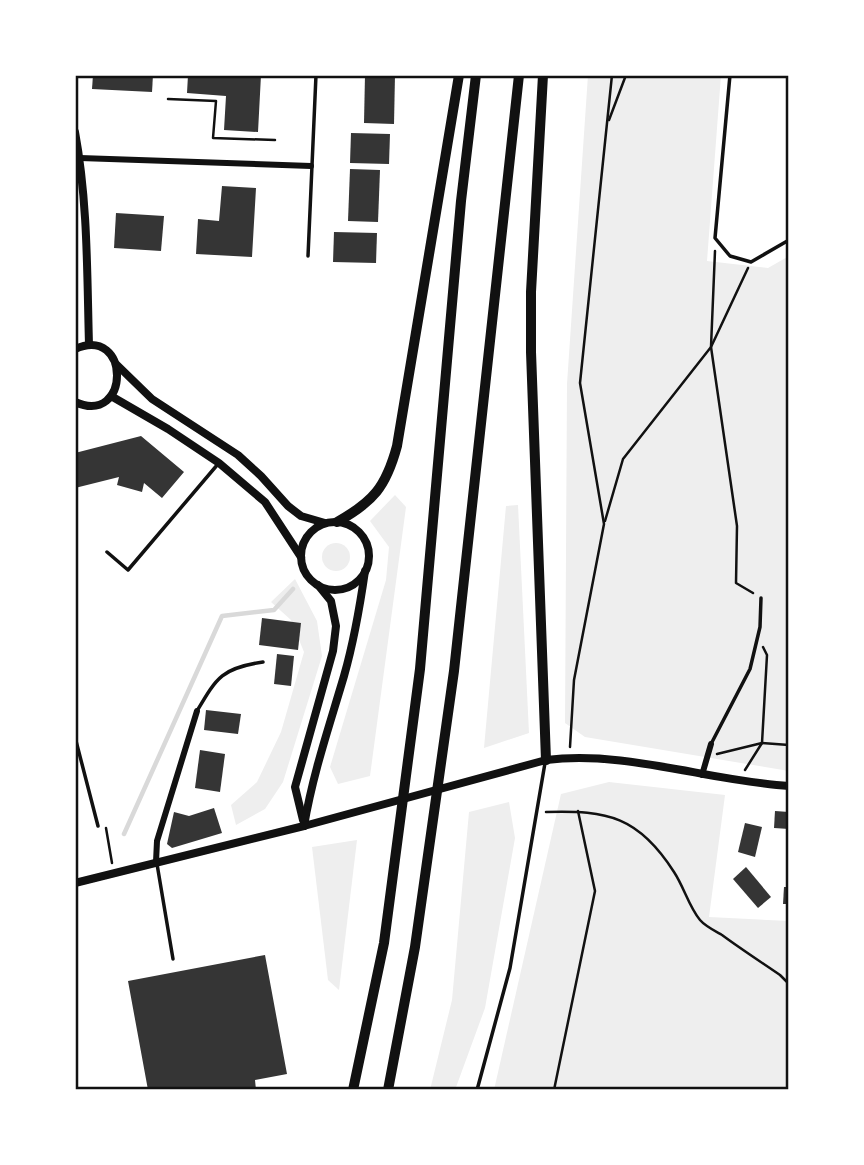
<svg xmlns="http://www.w3.org/2000/svg" width="864" height="1165" font-family="'Zilla Slab',serif">
<style>
.green{fill:#eee}
.lines{fill:none;stroke-linecap:round;stroke-linejoin:round}
.stream{stroke:#d9d9d9;stroke-width:4.5}
.building{fill:#353535}
.path{stroke:#111;stroke-width:2.5}
.service{stroke:#111;stroke-width:3.5}
.minor{stroke:#111;stroke-width:6}
.tertiary{stroke:#111;stroke-width:8}
.motorway{stroke:#111;stroke-width:10}
.neatline{fill:none;stroke:#111;stroke-width:2.5}
</style>
<rect width="100%" height="100%" fill="#fff"/>
<g class="green">
<polygon points="588,75 721,75 707,261 768,268 789,256 789,771 585,737 565,723 567,384"/>
<polygon points="395,495 406,507 370,776 338,784 330,767 386,580 389,547 370,521"/>
<polygon points="518,505 529,733 484,748 506,506"/>
<circle cx="336" cy="557" r="14"/>
<polygon points="295,579 317,621 322,656 283,782 265,809 236,825 231,805 257,782 281,732 304,652 291,620 271,602"/>
<polygon points="609,782 725,795 709,917 789,921 789,1090 494,1090 561,794"/>
<polygon points="509,802 515,838 485,1008 455,1090 430,1090 452,1000 469,812"/>
<polygon points="357,840 339,990 328,980 312,847"/>
</g>
<g class="lines">
<polyline class="stream" points="124,834 222,616 274,610 293,589"/>
</g>
<g class="building">
<polygon points="93,75 153,75 152,92 92,89"/>
<polygon points="188,75 261,75 258,132 224,130 226,96 187,93"/>
<polygon points="365,75 395,75 394,124 364,123"/>
<polygon points="351,133 390,134 389,164 350,163"/>
<polygon points="350,169 380,170 378,222 348,221"/>
<polygon points="222,186 256,188 252,257 196,254 198,219 219,221"/>
<polygon points="116,213 164,216 161,251 114,248"/>
<polygon points="334,232 377,233 376,263 333,262"/>
<polygon points="141,436 184,472 162,498 144,483 142,492 117,485 119,477 75,488 75,453"/>
<polygon points="262,618 301,623 298,650 259,645"/>
<polygon points="277,654 294,656 291,686 274,684"/>
<polygon points="206,710 241,714 238,734 204,730"/>
<polygon points="200,750 225,754 220,792 195,788"/>
<polygon points="214,808 222,833 172,848 167,844 174,812 189,816"/>
<polygon points="775,811 789,812 789,829 774,828"/>
<polygon points="745,823 762,827 755,857 738,852"/>
<polygon points="746,867 771,897 758,908 733,879"/>
<polygon points="784,887 789,887 789,904 783,904"/>
<polygon points="265,955 287,1074 255,1080 256,1090 148,1090 128,981"/>
</g>
<g class="lines">
<g class="path">
<polyline points="168,99 216,101 213,138 275,140"/>
<polyline points="609,120 626,75"/>
<polyline points="715,251 711,347 737,526 736,583 753,593"/>
<polyline points="605,521 623,459 711,347 748,268"/>
<polyline points="570,747 574,680 604,524 580,383 612,75"/>
<polyline points="717,754 762,743 789,745"/>
<polyline points="745,770 762,743 767,655 763,647"/>
<path d="M546,812C608,810 639,817 674,872C684,887 689,907 700,920C705,926 715,931 722,935C741,949 761,962 780,975L789,984"/>
<polyline points="106,828 112,863"/>
<polyline points="554,1090 595,891 578,811"/>
</g>
<g class="service">
<polyline points="730,75 715,238 730,256 751,262 789,240"/>
<polyline points="308,256 316,75"/>
<polyline points="107,552 128,570 218,464"/>
<path d="M197,711C217,677 222,668 263,662"/>
<polyline points="75,737 98,826"/>
<polyline points="711,744 750,669 760,627 761,598"/>
<polyline points="157,864 173,959"/>
<polyline points="477,1090 510,968 545,763"/>
</g>
<g class="minor">
<polyline points="80,158 311,166"/>
<polyline points="702,775 711,744"/>
<polyline points="156,862 157,841 197,711"/>
</g>
<g class="tertiary">
<path d="M75,132C88,202 87,275 89,345"/>
<path d="M75,349C131,324 131,427 75,402"/>
<polyline points="116,364 152,399 238,455 261,476 288,506 301,516 325,523"/>
<polyline points="111,396 168,429 219,463 265,502 301,557"/>
<circle cx="335" cy="556" r="34"/>
<polyline points="303,820 295,787 333,651 336,626 331,601 318,585"/>
<path d="M304,826C313,773 329,727 344,676C354,641 360,606 365,571"/>
<path d="M75,883L304,826L546,760C627,750 708,781 789,786"/>
</g>
<g class="motorway">
<polyline points="543,75 531,292 531,352 546,760"/>
<path d="M337,522C373,502 386,487 397,446L459,75"/>
<polyline points="353,1090 384,943 420,669 461,201 476,75"/>
<polyline points="388,1090 415,947 454,671 519,75"/>
</g>
</g>
<rect width="864" height="1165" fill="none" stroke="#ffffff" stroke-width="154"/>
<rect x="77" y="77" width="710" height="1011" class="neatline"/>
</svg>
